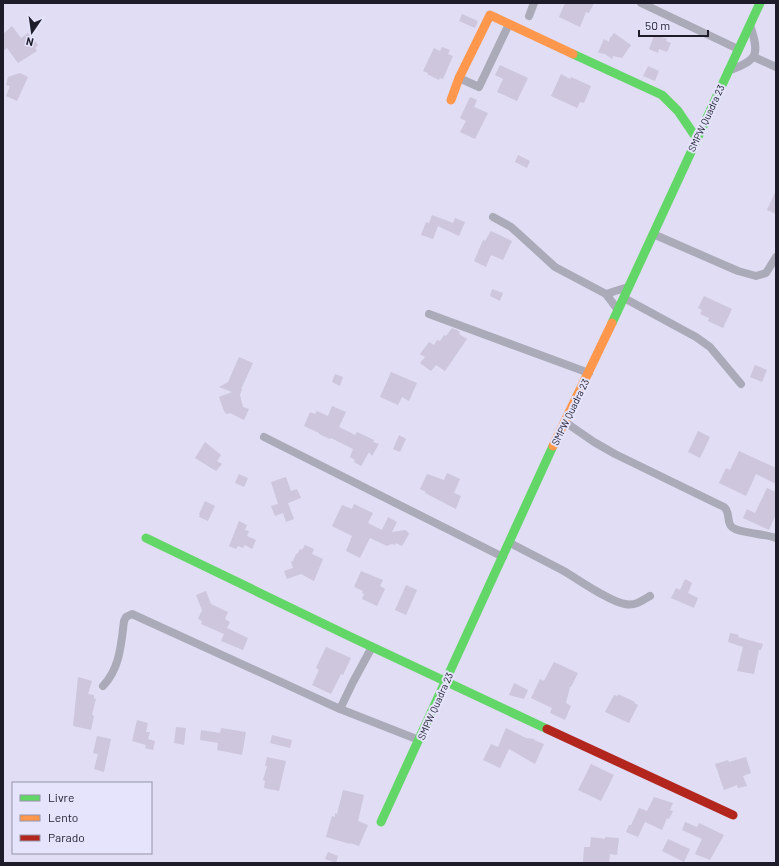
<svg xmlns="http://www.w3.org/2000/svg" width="779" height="866" font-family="Barlow,sans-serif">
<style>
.building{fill:#cdc6dc}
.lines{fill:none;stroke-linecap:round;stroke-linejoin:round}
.street{stroke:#abaab8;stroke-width:8}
.fast{stroke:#63d668;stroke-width:9}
.slow{stroke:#ff974d;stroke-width:9}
.jam{stroke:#b3261e;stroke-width:9}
.labels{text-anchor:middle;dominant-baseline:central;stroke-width:4;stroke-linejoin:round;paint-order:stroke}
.street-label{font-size:10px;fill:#1e1c2b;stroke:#e5e4fc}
</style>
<rect width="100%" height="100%" fill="#e0ddf4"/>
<g class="building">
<polygon points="565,3 594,3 589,13 586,12 580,27 559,17"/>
<polygon points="462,14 478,21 475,28 459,21"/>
<polygon points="12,26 21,38 28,33 38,45 35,48 37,51 18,63 7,48 3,51 3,34"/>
<polygon points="614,33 631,45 622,58 613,56 612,59 605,54 598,53 604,39 609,42 610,37 611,37"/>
<polygon points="657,35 667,39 666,41 671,43 667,52 659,49 658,53 649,49 654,36 656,37"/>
<polygon points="442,47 450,50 448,54 453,56 443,79 440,78 439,80 427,74 428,73 423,71 434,48 440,51"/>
<polygon points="500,65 528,78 517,101 497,92 503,79 495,75"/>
<polygon points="648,66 659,71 655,81 643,76"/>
<polygon points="20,73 28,77 17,101 6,96 10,86 6,85 8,77"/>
<polygon points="561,74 570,79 571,77 591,86 584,103 580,102 577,108 551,96"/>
<polygon points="470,97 477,100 474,107 488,113 475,139 460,132 466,121 460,118"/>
<polygon points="518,155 530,161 527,168 515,162"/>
<polygon points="776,190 776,214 767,210"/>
<polygon points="432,215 453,223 455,218 465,222 459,236 438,226 433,239 421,235 426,222 429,223"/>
<polygon points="491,231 512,241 503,260 491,255 486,267 474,261 483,240 485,241"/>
<polygon points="492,289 503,293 500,301 490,296"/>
<polygon points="704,296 732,309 723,328 708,321 709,318 700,314 702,310 698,308"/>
<polygon points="452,328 457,330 460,332 459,334 467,339 445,371 436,365 431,371 420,363 425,357 420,354 429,342 434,345 437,340 440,341 444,335 446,336"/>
<polygon points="239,357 253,363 241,389 242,389 240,395 243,407 249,409 244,420 230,413 226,414 224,411 219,397 232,392 219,387 228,382"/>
<polygon points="755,365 767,370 762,382 750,377"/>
<polygon points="391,372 417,383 409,401 402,397 398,405 380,397"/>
<polygon points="335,374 343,377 340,386 332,382"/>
<polygon points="332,406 346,412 339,427 355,435 357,432 374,440 373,442 379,444 372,456 369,452 361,466 354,462 355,460 350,457 353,449 331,438 330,439 319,434 319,433 304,426 310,412 315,414 317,411 328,416"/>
<polygon points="698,431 710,437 700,458 688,452"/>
<polygon points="399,435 406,439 400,452 393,449"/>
<polygon points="205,442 221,455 217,461 222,464 216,471 195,458"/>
<polygon points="739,451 776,468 776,484 756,474 746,496 719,483 726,468 730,470"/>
<polygon points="447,473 460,479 454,493 461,496 456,509 425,493 426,492 420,489 427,474 444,480"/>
<polygon points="239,474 248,478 244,487 235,483"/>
<polygon points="286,477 291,491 297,489 301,498 288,503 294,519 286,522 283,513 275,516 271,506 278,504 271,482"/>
<polygon points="767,488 776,492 776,514 769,530 743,518 747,509 755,513"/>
<polygon points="205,501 215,506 208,521 199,517 200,515 199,514"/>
<polygon points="354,504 373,513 368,523 382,530 388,517 397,522 392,532 405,530 407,531 409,534 402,546 396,543 395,545 392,544 387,546 370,538 360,558 346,551 352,536 332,526 342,505 352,509"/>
<polygon points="239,521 247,525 245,530 249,531 247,536 256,540 252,549 245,545 243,548 238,546 236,549 229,546"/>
<polygon points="305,545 314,549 312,554 323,559 314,581 301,574 287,579 284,571 293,568 291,562 293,561 296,554 298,553 300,549 302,550"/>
<polygon points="361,571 383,580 380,586 385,589 377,606 362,599 364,594 362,593 363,591 354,587"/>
<polygon points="685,579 692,583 688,593 698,598 694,608 671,598 676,588 680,590"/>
<polygon points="406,585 417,590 406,615 395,610"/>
<polygon points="206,591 211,604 228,612 225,619 230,622 227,628 248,638 243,650 221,641 224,634 201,624 202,621 198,619 202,610 196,595"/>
<polygon points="730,633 739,635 738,637 763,644 761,650 759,650 754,674 737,671 743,647 728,642"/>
<polygon points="326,647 351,658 343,675 341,674 331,694 312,685 319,670 316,668"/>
<polygon points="554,662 578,673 571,687 570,687 566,703 571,706 565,720 550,713 552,708 531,698 540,679 544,681"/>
<polygon points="78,677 92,681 88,694 94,695 94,698 96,699 92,715 94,716 91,730 73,726"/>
<polygon points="514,683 528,690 524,699 509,695"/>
<polygon points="618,694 635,702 634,703 638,705 629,723 605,712 614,695 618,696"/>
<polygon points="137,720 148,723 146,732 150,732 148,739 155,741 153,750 145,748 146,745 132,741"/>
<polygon points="176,727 186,728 184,745 174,743"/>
<polygon points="221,728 246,732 242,755 217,750 218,743 200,740 201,730 220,733"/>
<polygon points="506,728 526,738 535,739 534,740 544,744 535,764 509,749 500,768 483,760 491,744 498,747"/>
<polygon points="272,735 292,740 290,748 270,743"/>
<polygon points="97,736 111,739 104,772 94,769 98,754 93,753"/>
<polygon points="267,757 286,761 279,791 264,788 265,781 263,780 267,766 265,766"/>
<polygon points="746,757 751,773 743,776 747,786 738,788 737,785 724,790 715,764 728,760 729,762"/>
<polygon points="591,764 614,775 601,801 578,790"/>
<polygon points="343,790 364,795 358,821 368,825 359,846 350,843 350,844 326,837 332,816 335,817 335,813 337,814"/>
<polygon points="654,797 673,803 670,810 673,811 669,819 667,818 662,830 645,822 638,837 626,832 629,825 631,825 639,808 647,811"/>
<polygon points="685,822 697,827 699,823 724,835 710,860 695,854 702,839 682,830"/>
<polygon points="591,837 605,839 605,837 619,838 617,855 610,854 609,863 583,863 584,847 590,847"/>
<polygon points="668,839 690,849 684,862 662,851"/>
<polygon points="328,852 338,856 336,863 325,859"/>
</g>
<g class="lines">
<g class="street">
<polyline points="641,3 738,49"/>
<polyline points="529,16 534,3"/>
<polyline points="754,57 776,67"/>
<path d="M728,71C758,60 760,55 750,25"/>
<polyline points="459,78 479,87 509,24"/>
<polyline points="493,217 511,227 520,235 555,267 606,294 618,310"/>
<polyline points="653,234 738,271 756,276 766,273 776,257"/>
<polyline points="606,294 628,287"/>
<polyline points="624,298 696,337 710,347 741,384"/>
<polyline points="429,314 589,373"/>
<path d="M565,422L594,442L615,454L724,507C731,513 726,522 732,527C738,533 766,534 776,538"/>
<polyline points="264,437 503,557"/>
<path d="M510,543C527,552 545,561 562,570C578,579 608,601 625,604C635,606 642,601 650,596"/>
<path d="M103,686C120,668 121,645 124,621L126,617L132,614L340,709L419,740"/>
<polyline points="340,709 353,682 372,647"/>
</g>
<g class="fast">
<polyline points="573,54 662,95 678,111 697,139"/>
<polyline points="612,323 760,3"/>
<polyline points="146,538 351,637 547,729"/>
<polyline points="381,822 553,446"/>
</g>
<g class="slow">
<polyline points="451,100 459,78 490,15 573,54"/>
<polyline points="553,446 612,323"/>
</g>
<polyline class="jam" points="547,729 733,815"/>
</g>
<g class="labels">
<g class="street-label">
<text transform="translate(706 118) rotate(-65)">SMPW Quadra 23</text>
<text transform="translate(570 412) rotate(-64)">SMPW Quadra 23</text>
<text transform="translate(435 706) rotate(-66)">SMPW Quadra 23</text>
</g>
</g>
<rect width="779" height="866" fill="none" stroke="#1e1c2b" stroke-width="8"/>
<rect x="12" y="782" width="140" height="72" fill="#e5e4fc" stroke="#9594a8"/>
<rect x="20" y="795" width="20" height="6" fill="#63d668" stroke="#9594a8"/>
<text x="48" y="802" font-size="12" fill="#1e1c2b">Livre</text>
<rect x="20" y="815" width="20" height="6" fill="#ff974d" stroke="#9594a8"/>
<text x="48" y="822" font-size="12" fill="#1e1c2b">Lento</text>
<rect x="20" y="835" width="20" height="6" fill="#b3261e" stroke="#9594a8"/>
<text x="48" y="842" font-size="12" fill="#1e1c2b">Parado</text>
<g transform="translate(32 32) rotate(193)" stroke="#e5e4fc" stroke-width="3" paint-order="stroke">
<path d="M0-3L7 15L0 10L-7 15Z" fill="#1e1c2b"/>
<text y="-6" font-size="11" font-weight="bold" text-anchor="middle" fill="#1e1c2b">N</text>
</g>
<path d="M639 30v6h69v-6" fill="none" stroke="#1e1c2b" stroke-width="2"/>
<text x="645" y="30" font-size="12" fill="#1e1c2b" stroke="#e5e4fc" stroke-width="3" paint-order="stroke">50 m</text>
</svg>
